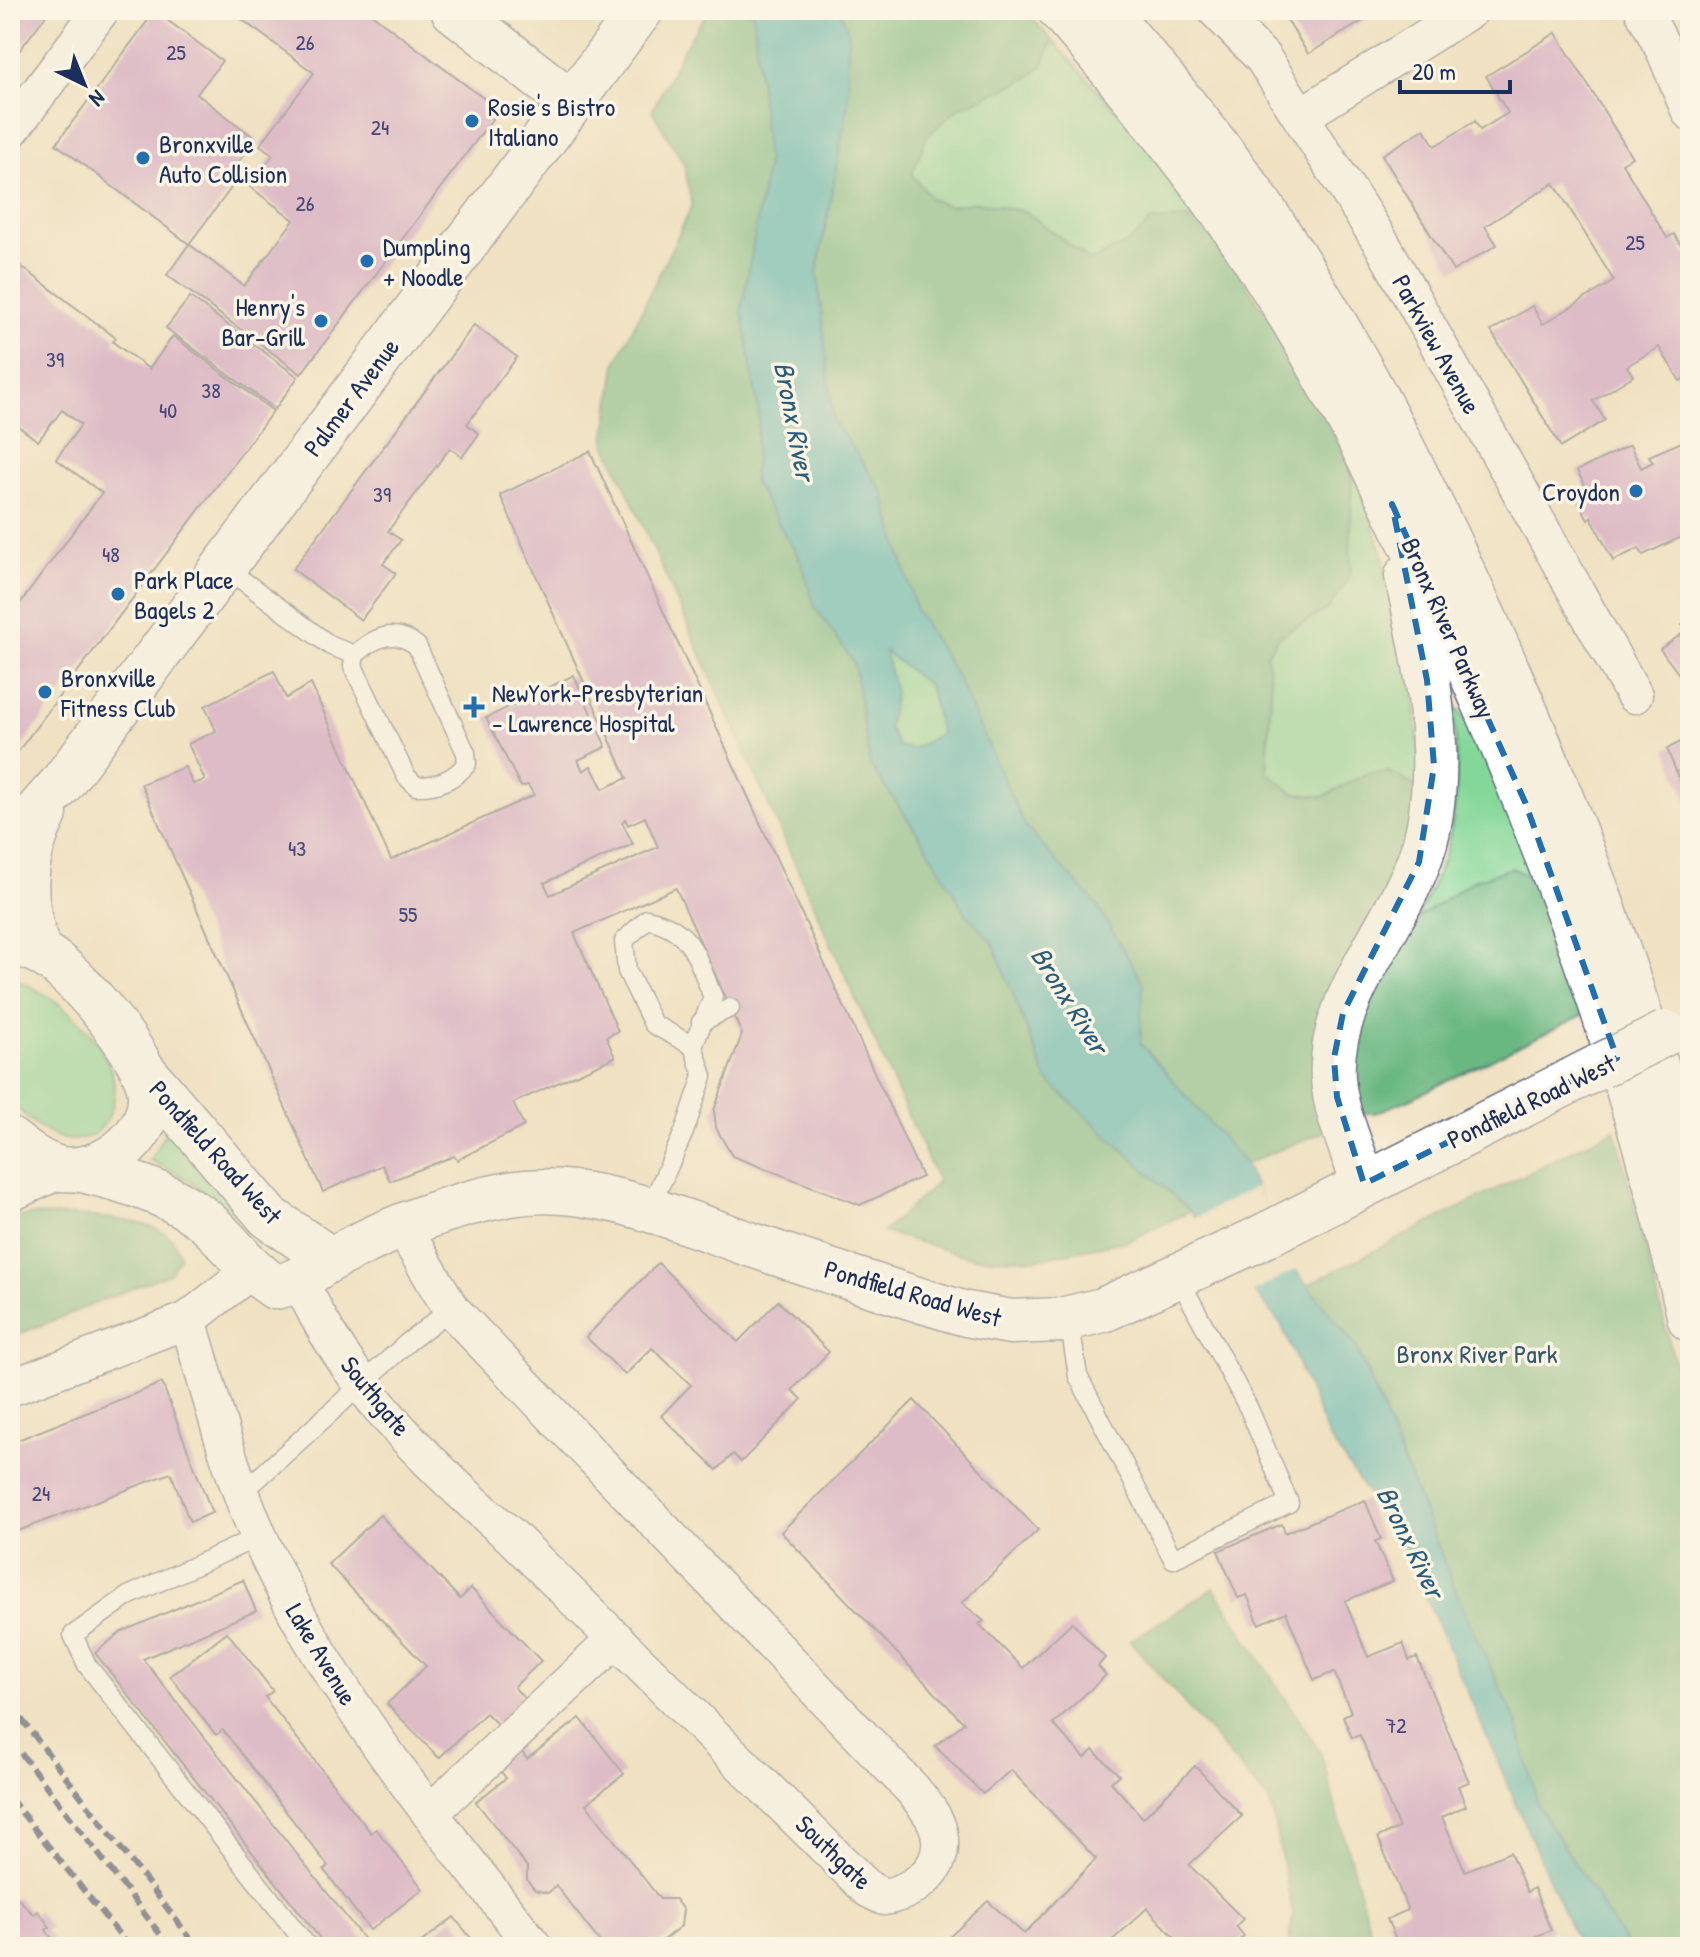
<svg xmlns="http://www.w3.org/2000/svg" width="1700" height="1957" font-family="'Patrick Hand',sans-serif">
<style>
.green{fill:#83d799;stroke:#4f837c;stroke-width:2}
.forest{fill:#6ab881;stroke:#427470;stroke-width:2}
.water{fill:#42b3b8;stroke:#2e718b;stroke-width:2;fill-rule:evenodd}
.pier{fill:#f0e1c2}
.building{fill:#c78fcd;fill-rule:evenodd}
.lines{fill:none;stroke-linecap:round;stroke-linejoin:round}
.service-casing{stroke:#666d81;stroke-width:21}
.minor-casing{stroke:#666d81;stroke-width:39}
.tertiary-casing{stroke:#666d81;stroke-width:47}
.trunk-casing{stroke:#666d81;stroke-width:47}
.service{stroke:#fff;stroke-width:18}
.minor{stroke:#fff;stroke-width:36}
.tertiary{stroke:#fff;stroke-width:44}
.trunk{stroke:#fff;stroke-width:44}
.rail{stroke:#1b2f5e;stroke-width:6;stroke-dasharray:12 6;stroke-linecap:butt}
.tertiary-bridge-casing{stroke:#666d81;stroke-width:47;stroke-linecap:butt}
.tertiary-bridge{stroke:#fff;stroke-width:44}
.marked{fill:none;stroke:#1f6fb2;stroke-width:6;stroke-dasharray:16 10;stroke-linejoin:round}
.poi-dot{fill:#1f6fb2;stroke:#fcf5e5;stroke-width:3}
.labels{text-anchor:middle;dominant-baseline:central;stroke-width:7;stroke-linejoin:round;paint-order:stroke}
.number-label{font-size:22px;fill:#46477a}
.poi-label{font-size:26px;fill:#1b2f5e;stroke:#fcf5e5;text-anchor:start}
.street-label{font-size:26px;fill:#1b2f5e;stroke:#fcf5e5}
.park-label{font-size:26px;fill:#35596d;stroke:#fcf5e5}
.water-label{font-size:28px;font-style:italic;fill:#295d7e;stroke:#fcf5e5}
</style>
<rect width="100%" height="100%" fill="#fcf5e5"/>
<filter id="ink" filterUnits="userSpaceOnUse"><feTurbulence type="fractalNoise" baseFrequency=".0125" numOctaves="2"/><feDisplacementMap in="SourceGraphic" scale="16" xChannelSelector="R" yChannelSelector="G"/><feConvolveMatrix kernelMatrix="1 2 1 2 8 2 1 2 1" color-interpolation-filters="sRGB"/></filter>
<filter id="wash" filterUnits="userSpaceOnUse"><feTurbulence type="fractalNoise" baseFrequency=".006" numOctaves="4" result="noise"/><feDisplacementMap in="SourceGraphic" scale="32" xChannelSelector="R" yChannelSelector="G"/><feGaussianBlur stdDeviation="1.8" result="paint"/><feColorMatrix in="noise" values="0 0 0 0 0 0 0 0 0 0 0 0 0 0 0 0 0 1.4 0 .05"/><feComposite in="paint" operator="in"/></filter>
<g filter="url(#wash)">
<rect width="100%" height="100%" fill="#f0e1c2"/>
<g class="green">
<polygon points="1052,40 1127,122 1207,224 1151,221 1131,241 1091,261 1026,212 977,202 948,206 931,199 911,174 927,136 958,108 1027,78 1043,65"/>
<polygon points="1352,465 1380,546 1412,677 1423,790 1389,772 1368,773 1323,797 1293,793 1267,772 1271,688 1266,654 1279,636 1328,609"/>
<polygon points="884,650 929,686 941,734 912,749 898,746 888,727 895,693"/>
<path d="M1453,702L1475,735L1537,881L1512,868L1474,880L1417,919C1426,898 1437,878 1444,856C1461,806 1457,753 1453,702Z"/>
<path d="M10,978C53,993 101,1031 113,1078C120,1109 100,1146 65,1139C42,1134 25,1116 10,1100Z"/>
<polygon points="165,1133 172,1134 236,1207 227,1213 189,1180 150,1160"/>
</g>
<g class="forest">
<polygon points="709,10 756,13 767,163 742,309 759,415 753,481 801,561 815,607 854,663 870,765 924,842 968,916 993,943 1047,1080 1190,1211 1131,1240 1036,1259 974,1258 883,1232 938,1182 605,441 616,363 692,206 684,164 652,111 683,49"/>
<polygon points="840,10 1025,10 1052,40 1043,65 1027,79 958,108 927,136 912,174 931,199 948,206 977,202 1026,212 1091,261 1131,241 1151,221 1186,219 1207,224 1279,334 1352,465 1350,577 1328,609 1279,636 1267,654 1271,688 1267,772 1293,793 1323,797 1368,773 1389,772 1423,790 1326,1131 1245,1164 1140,1043 1142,983 1097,905 1025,827 957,677 916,611 883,492 833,420 817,272 848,104 848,31"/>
<polygon points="1512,868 1537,881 1583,1015 1410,1099 1375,1113 1360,1113 1354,1102 1354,1026 1417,919 1474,880"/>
<polygon points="1615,1129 1690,1423 1690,1947 1628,1947 1538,1806 1517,1723 1467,1618 1357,1347 1307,1285"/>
<path d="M31,1215C64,1216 148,1214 172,1239C175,1243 178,1251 180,1256L170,1273L10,1338V1219Z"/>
<polygon points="1214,1588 1321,1754 1375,1947 1288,1947 1293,1914 1270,1802 1130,1641"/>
</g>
<path class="water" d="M753,10H840L848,31V104L817,272L833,420L883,492L916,611L957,677L1025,827L1097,905L1143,983L1140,1043L1245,1164L1294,1268L1356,1347L1467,1618L1517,1723L1538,1806L1628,1947H1579L1403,1545L1328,1436L1282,1326L1190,1211L1047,1080L993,943L968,916L924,842L870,765L854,663L815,607L801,561L753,481L759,414L742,309L767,163ZM885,651L929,686L941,734L912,749L898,746L888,727L895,693Z"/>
<polygon class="pier" points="1256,1187 1298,1268 1251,1293 1192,1220"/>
<g id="blocks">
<g class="building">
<polygon points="10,10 50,10 13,59 10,56"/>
<polygon points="229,10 366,10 499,110 301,374 167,275 189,244 56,144 155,11 222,61 197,94 256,139 230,173 238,179 189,244 244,286 294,220 249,186 273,155 260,145 314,73"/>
<polygon points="1281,10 1381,10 1308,54"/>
<polygon points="1556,33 1632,157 1622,163 1667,238 1674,234 1690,260 1690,375 1680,381 1659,347 1627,366 1633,376 1593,401 1605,420 1561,447 1491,331 1532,306 1543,324 1614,281 1554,183 1485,226 1497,245 1453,271 1382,155 1424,129 1435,146 1475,121 1480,130 1508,113 1486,76"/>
<polygon points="10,258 116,338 113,342 149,369 173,336 273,411 10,762 10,617 102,493 56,459 81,425 62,410 38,441 10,420"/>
<polygon points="190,297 298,377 275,409 166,328"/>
<polygon points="474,325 517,357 467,424 479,434 462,457 450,448 388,531 401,540 383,564 396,573 361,620 293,569"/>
<polygon points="1690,419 1690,533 1643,555 1639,548 1613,561 1591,517 1588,519 1579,503 1582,500 1579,493 1587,489 1577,471 1630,445 1641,468 1653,462 1649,456 1689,439 1682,423"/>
<path d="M590,451L922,1177L860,1205L732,1156L716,1128L714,1110L742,1034L676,888L574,933L618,1031L606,1037L615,1057L513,1103L524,1126L457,1160L454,1156L390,1181L382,1165L323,1192L141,784L185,767L193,784L205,780L188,744L216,731L205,706L274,671L286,698L311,684L391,860L534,795L528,785L521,787L486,718L574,675L606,747L578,760L583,771L591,766L603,789L627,778L500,495ZM645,817L658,847L550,895L544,883L633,844L622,822L625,819L628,825Z"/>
<polygon points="1690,620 1690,698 1686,691 1690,689 1660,649 1686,631 1682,625"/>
<polygon points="1690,737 1690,806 1667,749"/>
<polygon points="658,1263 738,1342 778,1301 829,1352 792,1390 802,1399 741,1462 733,1454 717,1470 661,1416 691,1385 652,1348 625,1375 586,1337"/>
<polygon points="162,1383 212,1513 190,1522 171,1473 10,1534 10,1443"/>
<polygon points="914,1400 1038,1530 962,1603 984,1621 979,1624 1023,1668 1072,1622 1105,1658 1098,1666 1106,1675 1053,1724 1085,1758 1093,1750 1119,1775 1111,1782 1143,1818 1195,1766 1242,1816 1189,1865 1243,1919 1236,1926 1244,1936 1231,1947 1184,1947 1147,1908 1105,1947 947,1947 943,1943 988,1901 1024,1934 1096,1859 1011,1770 983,1794 935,1746 964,1723 781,1532"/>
<polygon points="1365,1500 1381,1539 1375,1541 1393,1581 1345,1601 1368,1657 1403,1643 1409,1660 1417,1657 1469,1782 1458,1786 1466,1806 1442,1817 1465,1871 1510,1852 1527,1892 1534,1888 1551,1930 1510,1947 1399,1947 1387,1919 1408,1910 1378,1837 1399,1828 1360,1735 1352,1738 1343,1716 1351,1712 1334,1672 1314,1680 1286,1612 1259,1624 1247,1595 1238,1598 1218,1551 1282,1524 1285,1533"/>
<polygon points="380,1515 460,1599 471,1588 541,1661 514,1687 525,1699 498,1725 486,1713 439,1758 387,1704 426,1666 328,1564"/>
<polygon points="243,1580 256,1611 143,1659 370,1947 327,1947 95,1653 121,1632"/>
<polygon points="227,1632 273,1691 265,1697 371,1833 376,1829 423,1889 370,1930 324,1870 328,1866 223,1730 216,1735 170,1676"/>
<polygon points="580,1718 624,1774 586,1804 660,1899 675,1899 683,1910 681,1926 654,1947 604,1947 556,1886 548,1893 535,1890 527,1880 527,1867 476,1802 506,1778 495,1764 518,1747 527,1759"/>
<polygon points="17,1897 34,1915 38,1911 50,1927 46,1930 58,1947 10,1947 10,1902"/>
<polygon points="454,1917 478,1947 415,1947"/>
</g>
</g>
</g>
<g filter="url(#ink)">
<use href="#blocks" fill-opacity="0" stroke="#666d81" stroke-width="2"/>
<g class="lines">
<g class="service-casing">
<g id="service">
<path d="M223,566L331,646L355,655L353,666L406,776L416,786C437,787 453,780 467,764L466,753L417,646C395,628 375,636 355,655"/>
<polyline points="701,1022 730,1008"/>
<path d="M649,1210L684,1132L703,1076L693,1046L713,997C696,957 693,929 647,919L624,941L627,971L653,1024L693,1046"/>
<polyline points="1069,1319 1078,1376 1173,1559 1289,1503 1249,1409 1178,1277"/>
<polyline points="243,1492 407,1343 451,1309"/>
<polyline points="258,1537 128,1596 73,1635 87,1665 308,1947"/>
</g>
</g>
<g class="minor-casing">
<g id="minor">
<polyline points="1216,10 1263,58 1382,244 1634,695"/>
<polyline points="1643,10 1666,54 1690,112"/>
<polyline points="1301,116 1470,10"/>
<polyline points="10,131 101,10"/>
<path d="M301,1282C344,1382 429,1466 511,1536L868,1889L884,1897C912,1892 943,1872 940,1839C939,1820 924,1804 913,1790L451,1309L402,1226"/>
<path d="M188,1320C210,1393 229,1470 260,1539C326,1690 434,1818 534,1947"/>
<polyline points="10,1388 188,1320 250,1271"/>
<polyline points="430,1813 616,1639"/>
</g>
</g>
<g class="tertiary-casing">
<g id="tertiary">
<polyline points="453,10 571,102"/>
<polyline points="10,842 61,784 641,10"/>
<path d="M10,941C30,946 48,955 63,969C89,992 148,1060 150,1094C152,1139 98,1178 57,1168C39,1163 24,1151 10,1140"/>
<path d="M39,951C21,903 21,860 45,814"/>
<polyline points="143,1070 269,1217 330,1259"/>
<path d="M82,1170C122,1180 164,1191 198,1215C227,1236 243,1266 275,1287C305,1281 308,1271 333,1258C388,1229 449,1205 510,1194C588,1180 679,1220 752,1245C823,1269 894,1293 966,1314L1011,1322L1061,1320L1103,1310L1252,1242L1600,1066"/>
<polyline points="10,1189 56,1168"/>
</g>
</g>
<g class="trunk-casing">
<g id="trunk">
<path d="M1060,10C1131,91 1200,175 1259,266C1325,367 1379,475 1430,584C1541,818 1632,1066 1690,1319"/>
<path d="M1105,10C1154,67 1203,125 1247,186C1329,302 1395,428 1455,555C1551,757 1632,967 1690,1182"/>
<path d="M1364,1184C1353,1150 1335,1113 1333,1078C1327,991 1411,915 1428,830C1445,747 1425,658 1407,576"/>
</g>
</g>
<use href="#service" class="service"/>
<use href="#minor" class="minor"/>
<use href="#tertiary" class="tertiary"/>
<use href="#trunk" class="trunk"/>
<g class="rail">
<polyline points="10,1704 197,1947"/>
<polyline points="10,1739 170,1947"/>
<polyline points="10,1798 129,1947"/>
</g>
<g class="tertiary-bridge-casing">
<polyline id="tertiary-bridge" points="1600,1066 1666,1033"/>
</g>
<use href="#tertiary-bridge" class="tertiary-bridge"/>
</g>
</g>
<path d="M0 0H1700V1957H0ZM1392,504L1525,802L1617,1058L1364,1184L1337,1097L1334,1058L1343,1013L1419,862L1434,766L1427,680Z" fill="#f0e1c2" fill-opacity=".55" fill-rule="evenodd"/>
<path class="marked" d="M1392,504L1525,802L1617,1058L1364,1184L1337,1097L1334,1058L1343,1013L1419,862L1434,766L1427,680Z"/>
<g class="poi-dot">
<circle cx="472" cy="121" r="8"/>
<circle cx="143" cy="158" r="8"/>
<circle cx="367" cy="261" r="8"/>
<circle cx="321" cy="321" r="8"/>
<circle cx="1636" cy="491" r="8"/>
<circle cx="118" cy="594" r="8"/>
<circle cx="45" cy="692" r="8"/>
<path d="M470 695h8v8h8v8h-8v8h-8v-8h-8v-8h8z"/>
</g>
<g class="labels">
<g class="number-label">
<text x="305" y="42">26</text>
<text x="176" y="52">25</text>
<text x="380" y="127">24</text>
<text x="305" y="203">26</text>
<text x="1635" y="242">25</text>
<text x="55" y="359">39</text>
<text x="211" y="390">38</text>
<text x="168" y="410">40</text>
<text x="382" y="494">39</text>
<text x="111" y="554">48</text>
<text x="297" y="848">43</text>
<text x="408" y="914">55</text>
<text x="41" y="1493">24</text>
<text x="1396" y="1725">72</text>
</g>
<g class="poi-label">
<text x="488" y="106">Rosie's Bistro<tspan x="488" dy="30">Italiano</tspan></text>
<text x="159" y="143">Bronxville<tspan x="159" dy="30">Auto Collision</tspan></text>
<text x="383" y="246">Dumpling<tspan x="383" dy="30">+ Noodle</tspan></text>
<text x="305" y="306" text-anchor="end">Henry's<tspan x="305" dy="30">Bar-Grill</tspan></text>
<text x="1620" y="491" text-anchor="end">Croydon</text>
<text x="134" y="579">Park Place<tspan x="134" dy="30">Bagels 2</tspan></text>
<text x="61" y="677">Bronxville<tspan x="61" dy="30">Fitness Club</tspan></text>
<text x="492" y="692">NewYork-Presbyterian<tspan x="492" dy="30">- Lawrence Hospital</tspan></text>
</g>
<g class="street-label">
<text transform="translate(1437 344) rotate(61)">Parkview Avenue</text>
<text transform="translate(351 397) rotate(-53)">Palmer Avenue</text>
<text transform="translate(1449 628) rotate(66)">Bronx River Parkway</text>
<text transform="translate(1531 1101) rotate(-26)">Pondfield Road West</text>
<text transform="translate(216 1152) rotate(48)">Pondfield Road West</text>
<text transform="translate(913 1293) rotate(16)">Pondfield Road West</text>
<text transform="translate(376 1396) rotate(51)">Southgate</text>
<text transform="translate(322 1654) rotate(59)">Lake Avenue</text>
<text transform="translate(834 1852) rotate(44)">Southgate</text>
</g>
<g class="park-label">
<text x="1477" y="1353">Bronx River Park</text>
</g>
<g class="water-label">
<text transform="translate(795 421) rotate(79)">Bronx River</text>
<text transform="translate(1070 1000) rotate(58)">Bronx River</text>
<text transform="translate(1411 1542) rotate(64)">Bronx River</text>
</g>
</g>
<rect width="1700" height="1957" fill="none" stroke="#fcf5e5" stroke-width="40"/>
<g transform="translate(84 84) rotate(137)" stroke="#fcf5e5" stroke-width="6" paint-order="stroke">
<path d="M0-6L14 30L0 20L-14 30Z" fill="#1b2f5e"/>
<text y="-12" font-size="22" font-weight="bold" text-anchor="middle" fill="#1b2f5e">N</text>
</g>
<path d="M1400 80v12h110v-12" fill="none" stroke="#1b2f5e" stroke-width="4"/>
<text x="1412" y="80" font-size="24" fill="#1b2f5e" stroke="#fcf5e5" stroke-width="6" paint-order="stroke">20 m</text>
</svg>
